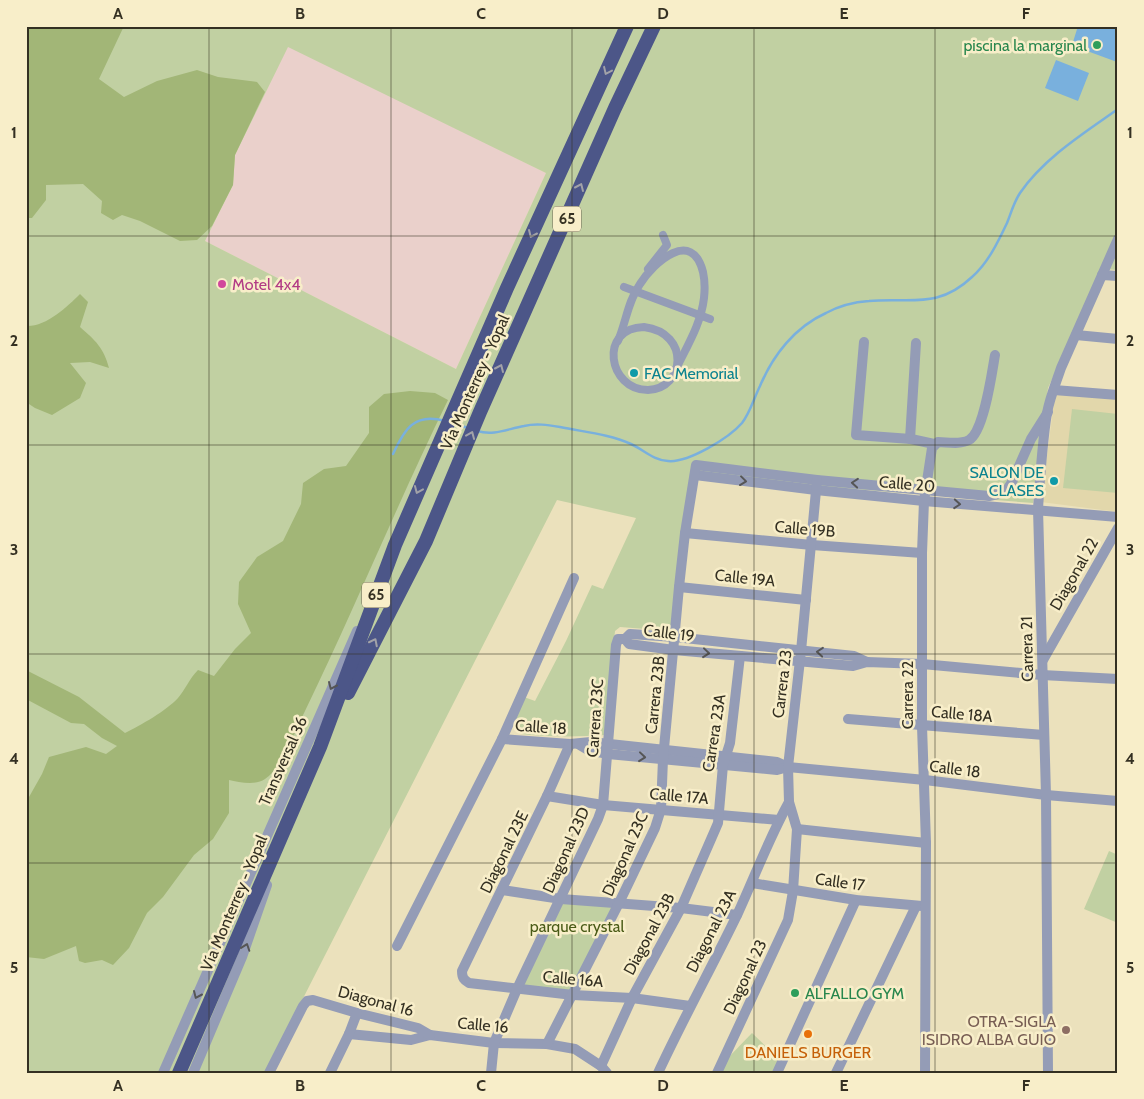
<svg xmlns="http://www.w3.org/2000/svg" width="1144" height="1099" font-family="Cabin,sans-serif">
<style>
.built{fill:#e2d7ab}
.industrial{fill:#ead0cb}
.green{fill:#c1d0a2;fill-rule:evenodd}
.forest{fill:#a2b677}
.water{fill:#79b0dd}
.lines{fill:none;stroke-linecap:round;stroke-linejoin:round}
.stream{stroke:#79b0dd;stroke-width:2.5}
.pedestrian{stroke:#949cb6;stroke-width:8}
.minor{stroke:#949cb6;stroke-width:10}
.trunk{stroke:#4c5688;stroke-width:14}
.oneway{stroke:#a2a2a8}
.oneway2{stroke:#565656}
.grid{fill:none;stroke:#343022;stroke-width:1;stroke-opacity:0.55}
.leisure-dot{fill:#2e9e5b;stroke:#f8eec9;stroke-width:2}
.hotel-dot{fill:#d1479c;stroke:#f8eec9;stroke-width:2}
.culture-dot{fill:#0f9aa8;stroke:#f8eec9;stroke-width:2}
.education-dot{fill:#8d6e63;stroke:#f8eec9;stroke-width:2}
.food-dot{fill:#e8710a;stroke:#f8eec9;stroke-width:2}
.labels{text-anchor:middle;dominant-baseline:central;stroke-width:5;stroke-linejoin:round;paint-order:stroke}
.shield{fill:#f8eec9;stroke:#6f6954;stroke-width:1}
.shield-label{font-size:15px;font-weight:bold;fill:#343022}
.leisure-label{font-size:16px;fill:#27864d;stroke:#f8eec9;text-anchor:end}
.hotel-label{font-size:16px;fill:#b23c85;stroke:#f8eec9;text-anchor:start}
.culture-label{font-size:16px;fill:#0d838f;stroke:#f8eec9;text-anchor:start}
.street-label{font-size:16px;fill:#343022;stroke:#f8eec9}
.park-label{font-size:16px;fill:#4a5b17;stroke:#f8eec9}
.education-label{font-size:16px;fill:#785e54;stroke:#f8eec9;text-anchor:end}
.food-label{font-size:16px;fill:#c56008;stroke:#f8eec9}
.neatline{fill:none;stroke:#343022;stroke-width:2}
.grid-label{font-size:16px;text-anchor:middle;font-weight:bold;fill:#343022}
</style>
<rect width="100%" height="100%" fill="#ebe1bc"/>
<polygon class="built" points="1055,394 1118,398 1118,512 1041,502"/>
<polygon class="industrial" points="288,46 546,173 456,369 205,241 233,185 235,155"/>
<g class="green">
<path d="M26,26H1118V270L1102,269L1048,388L1033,503L840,488L692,471L671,631L620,627L615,631L605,735C577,737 548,737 520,734L513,725L524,697L535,701L566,641L592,585L603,589L636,518L557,500L265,1073H26ZM288,47L546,173L456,369L205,241L233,185L235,155Z"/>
<polygon points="1072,409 1118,414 1118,493 1063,488"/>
<polygon points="1109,851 1118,855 1118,923 1084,909"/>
<polygon points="564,901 614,905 569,992 522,986"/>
<polygon points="752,1033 779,1059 773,1073 719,1073 725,1061"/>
</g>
<g class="forest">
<polygon points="26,26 124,26 99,79 124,97 157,81 197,70 218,77 257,82 265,92 235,155 233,185 212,226 197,240 180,241 140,221 122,215 113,220 101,213 102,201 83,184 46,185 46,200 32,218 26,218"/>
<path d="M80,294L88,302L80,327C95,340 104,348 109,368L90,362L70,363L86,383L80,398L52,415L35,408L26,402V326C46,327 67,307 80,294Z"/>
<path d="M410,391L435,393L448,400C398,502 355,608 305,711C296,729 282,768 265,779C255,786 239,782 229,780V813L213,839L194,855L163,897L147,913L129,948L113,965L102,960L85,963L79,961L76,946L44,959L26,957V798L29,797L42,774L49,757L86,747L106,754L117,746L102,738L84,724L71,723L26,699V670L79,697L125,733C141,725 166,711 178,698C185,690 189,679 198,670L214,676L235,649L251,633L238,604L239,582L257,557L283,541L301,504L303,483L324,469L346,466L369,433V407L384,394Z"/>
</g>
<g class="water">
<polygon points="1078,26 1118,26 1117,62 1079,48 1073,42"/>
<polygon points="1056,60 1089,73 1078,101 1045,88"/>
</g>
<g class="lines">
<g class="stream">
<polyline points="453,424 469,428"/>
<path d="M477,431C494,436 507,429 524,426C536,423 548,425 560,427C584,432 609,434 631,444C644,450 653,460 668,461C688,463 729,438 742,423C750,413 754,398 760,386C773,355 795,327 826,313C839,306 854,302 869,301C910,297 937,310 972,277C988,263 998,242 1007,223C1011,213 1014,202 1020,193C1044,158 1084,133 1118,109"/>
<path d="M393,454C404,430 414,412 445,421"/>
</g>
<g class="pedestrian">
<polyline points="648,269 667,245 663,235"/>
<polyline points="624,287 710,319"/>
<path d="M644,327C691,333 685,389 648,390C608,390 598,328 644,327Z"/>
<path d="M618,341C626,322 628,301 640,284C654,262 692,228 703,272C705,281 705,289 704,298C701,324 687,346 676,369"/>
</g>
<g class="minor">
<polyline points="1102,275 1118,276"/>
<polyline points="1076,335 1118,339"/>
<polyline points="864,342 856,435 911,439 934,444"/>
<polyline points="1054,390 1118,395"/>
<polyline points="910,439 916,343"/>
<polyline points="695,475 816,490 924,501 1118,517"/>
<polyline points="685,533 812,545 922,553"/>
<polyline points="679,587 806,600"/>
<polyline points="625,639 629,644 674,650 853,666 867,662 922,664 1042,675 1118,679"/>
<polyline points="1043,660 1118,528"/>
<polyline points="848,719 1044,735"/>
<polyline points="502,739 570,744 591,742 777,762 788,767"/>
<path d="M570,744L547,796L462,971C462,978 464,980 469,983L573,995L632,998L690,1006"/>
<polyline points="578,744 588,750 608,754 777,770 788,767 925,780 1046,795 1118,801"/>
<polyline points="547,796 603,805 779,820"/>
<polyline points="797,829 926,843"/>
<polyline points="752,883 856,900 922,906"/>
<polyline points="502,890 561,899 681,908 737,915"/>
<polyline points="397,946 502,739 574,578"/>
<polyline points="349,1034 411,1040 430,1035 494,1043 547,1044 575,1049 601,1066 607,1073"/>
<polyline points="547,1044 619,903 655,828 661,809 663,759 679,587 685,533 696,465 817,480 989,496 998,494 1007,490 1012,482 1031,439 1048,412"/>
<polyline points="601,1066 632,998 681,908 715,830 718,823 723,765 730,743 740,656"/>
<polyline points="163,1073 357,631"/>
<polyline points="193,1073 242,957 267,885"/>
<polyline points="269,1073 303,1006 307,1001 313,1000 357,1013 418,1028 430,1035"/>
<polyline points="330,1073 349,1034 357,1013"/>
<polyline points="491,1073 494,1043 517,989 598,819 603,805 616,645 618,639 625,639 630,634 675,637 854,656 867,662"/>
<path d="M658,1073C683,1019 712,967 738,913C755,876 769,838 789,802"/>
<polyline points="717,1073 788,920 793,891 797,829 789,802 788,767 801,651 817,480"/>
<polyline points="777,1073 856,900"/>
<polyline points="836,1073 916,906"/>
<path d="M925,1073L926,843L922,726V553L924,501L932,448L938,442C947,442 960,445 969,440C984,432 992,372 995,355"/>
<path d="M1048,1073L1046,795L1038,509C1040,477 1042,444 1047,413C1050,397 1056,383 1061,368L1118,239"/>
</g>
<g class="trunk">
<polyline points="348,693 426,541 480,412 615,108 654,26"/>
<polyline points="179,1073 320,747 395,545 507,288 627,26"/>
</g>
</g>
<defs><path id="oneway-chevron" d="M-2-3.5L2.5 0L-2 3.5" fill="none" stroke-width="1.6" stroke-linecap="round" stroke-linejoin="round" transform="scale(1.25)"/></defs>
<g class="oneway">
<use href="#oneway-chevron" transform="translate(607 71) rotate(115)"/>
<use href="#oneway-chevron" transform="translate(580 187) rotate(-66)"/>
<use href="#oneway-chevron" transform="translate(532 234) rotate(114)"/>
<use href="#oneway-chevron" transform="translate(500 368) rotate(-66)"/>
<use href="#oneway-chevron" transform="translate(471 435) rotate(-67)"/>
<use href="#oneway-chevron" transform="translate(418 490) rotate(113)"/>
<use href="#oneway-chevron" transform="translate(374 642) rotate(-63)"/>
</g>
<g class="oneway2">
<use href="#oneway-chevron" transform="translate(743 481) rotate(7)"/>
<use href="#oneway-chevron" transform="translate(855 483) rotate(-175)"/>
<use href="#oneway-chevron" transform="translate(957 504) rotate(4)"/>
<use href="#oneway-chevron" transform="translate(820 652) rotate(-175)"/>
<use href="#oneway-chevron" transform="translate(706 653) rotate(6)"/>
<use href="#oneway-chevron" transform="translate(332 686) rotate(114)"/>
<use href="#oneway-chevron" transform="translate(642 757) rotate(6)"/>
<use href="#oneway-chevron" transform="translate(246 947) rotate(-71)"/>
<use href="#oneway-chevron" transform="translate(197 995) rotate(114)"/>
</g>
<path class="grid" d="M209,26V1073M391,26V1073M572,26V1073M754,26V1073M935,26V1073M26,236H1118M26,445H1118M26,654H1118M26,863H1118"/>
<g class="leisure-dot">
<circle cx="1097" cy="45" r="5"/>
<circle cx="795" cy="993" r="5"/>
</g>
<circle class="hotel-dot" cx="222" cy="284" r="5"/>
<g class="culture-dot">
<circle cx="634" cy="373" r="5"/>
<circle cx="1054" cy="481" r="5"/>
</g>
<circle class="education-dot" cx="1066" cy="1030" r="5"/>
<circle class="food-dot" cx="808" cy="1034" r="5"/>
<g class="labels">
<g class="shield">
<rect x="553" y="206.5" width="28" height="25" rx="4"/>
<rect x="362" y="582.5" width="28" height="25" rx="4"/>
</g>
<g class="shield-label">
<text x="567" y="219">65</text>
<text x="376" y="595">65</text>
</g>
<g class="leisure-label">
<text x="1087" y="45">piscina la marginal</text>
<text x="805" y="993" text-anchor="start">ALFALLO GYM</text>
</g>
<g class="hotel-label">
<text x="232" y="284">Motel 4x4</text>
</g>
<g class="culture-label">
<text x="644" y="373">FAC Memorial</text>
<text x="1044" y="472" text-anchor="end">SALON DE<tspan x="1044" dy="18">CLASES</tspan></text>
</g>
<g class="street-label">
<text transform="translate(475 382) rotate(-66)">Vía Monterrey - Yopal</text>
<text transform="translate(907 484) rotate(5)">Calle 20</text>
<text transform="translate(805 529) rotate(5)">Calle 19B</text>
<text transform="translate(1074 574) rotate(-60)">Diagonal 22</text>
<text transform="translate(745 578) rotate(6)">Calle 19A</text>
<text transform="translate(669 633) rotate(7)">Calle 19</text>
<text transform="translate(1027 649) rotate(-91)">Carrera 21</text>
<text transform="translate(782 684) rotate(-83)">Carrera 23</text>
<text transform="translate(655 695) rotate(-84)">Carrera 23B</text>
<text transform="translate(907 695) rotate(-90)">Carrera 22</text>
<text transform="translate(962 714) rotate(5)">Calle 18A</text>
<text transform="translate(595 718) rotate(-86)">Carrera 23C</text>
<text transform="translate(541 727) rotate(4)">Calle 18</text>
<text transform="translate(714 733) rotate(-81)">Carrera 23A</text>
<text transform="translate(283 761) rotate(-66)">Transversal 36</text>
<text transform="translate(955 769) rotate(7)">Calle 18</text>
<text transform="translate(679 796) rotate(5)">Calle 17A</text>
<text transform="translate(566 850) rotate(-66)">Diagonal 23D</text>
<text transform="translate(504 852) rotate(-64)">Diagonal 23E</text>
<text transform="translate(625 854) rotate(-66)">Diagonal 23C</text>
<text transform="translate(840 882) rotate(8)">Calle 17</text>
<text transform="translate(234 903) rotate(-67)">Vía Monterrey - Yopal</text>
<text transform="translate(711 931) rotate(-63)">Diagonal 23A</text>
<text transform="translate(649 934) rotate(-62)">Diagonal 23B</text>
<text transform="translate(745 977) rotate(-65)">Diagonal 23</text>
<text transform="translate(573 979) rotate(5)">Calle 16A</text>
<text transform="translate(376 1001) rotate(15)">Diagonal 16</text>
<text transform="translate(483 1025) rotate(5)">Calle 16</text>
</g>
<g class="park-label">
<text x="577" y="926">parque crystal</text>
</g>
<g class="education-label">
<text x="1056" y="1021">OTRA-SIGLA<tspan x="1056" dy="18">ISIDRO ALBA GUIO</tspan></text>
</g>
<g class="food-label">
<text x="808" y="1052">DANIELS BURGER</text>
</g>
</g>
<rect width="1144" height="1099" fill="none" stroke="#f8eec9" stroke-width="55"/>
<rect x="28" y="28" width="1088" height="1044" class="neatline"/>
<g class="grid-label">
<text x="118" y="19">A</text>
<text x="300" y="19">B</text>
<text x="481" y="19">C</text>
<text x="663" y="19">D</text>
<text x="844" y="19">E</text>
<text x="1026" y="19">F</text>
<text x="14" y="138">1</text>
<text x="1130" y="138">1</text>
<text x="14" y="346">2</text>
<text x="1130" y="346">2</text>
<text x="14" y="555">3</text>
<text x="1130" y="555">3</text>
<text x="14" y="764">4</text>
<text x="1130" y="764">4</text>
<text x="14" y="973">5</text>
<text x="1130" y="973">5</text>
<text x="118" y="1091">A</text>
<text x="300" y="1091">B</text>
<text x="481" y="1091">C</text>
<text x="663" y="1091">D</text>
<text x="844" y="1091">E</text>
<text x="1026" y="1091">F</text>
</g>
</svg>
